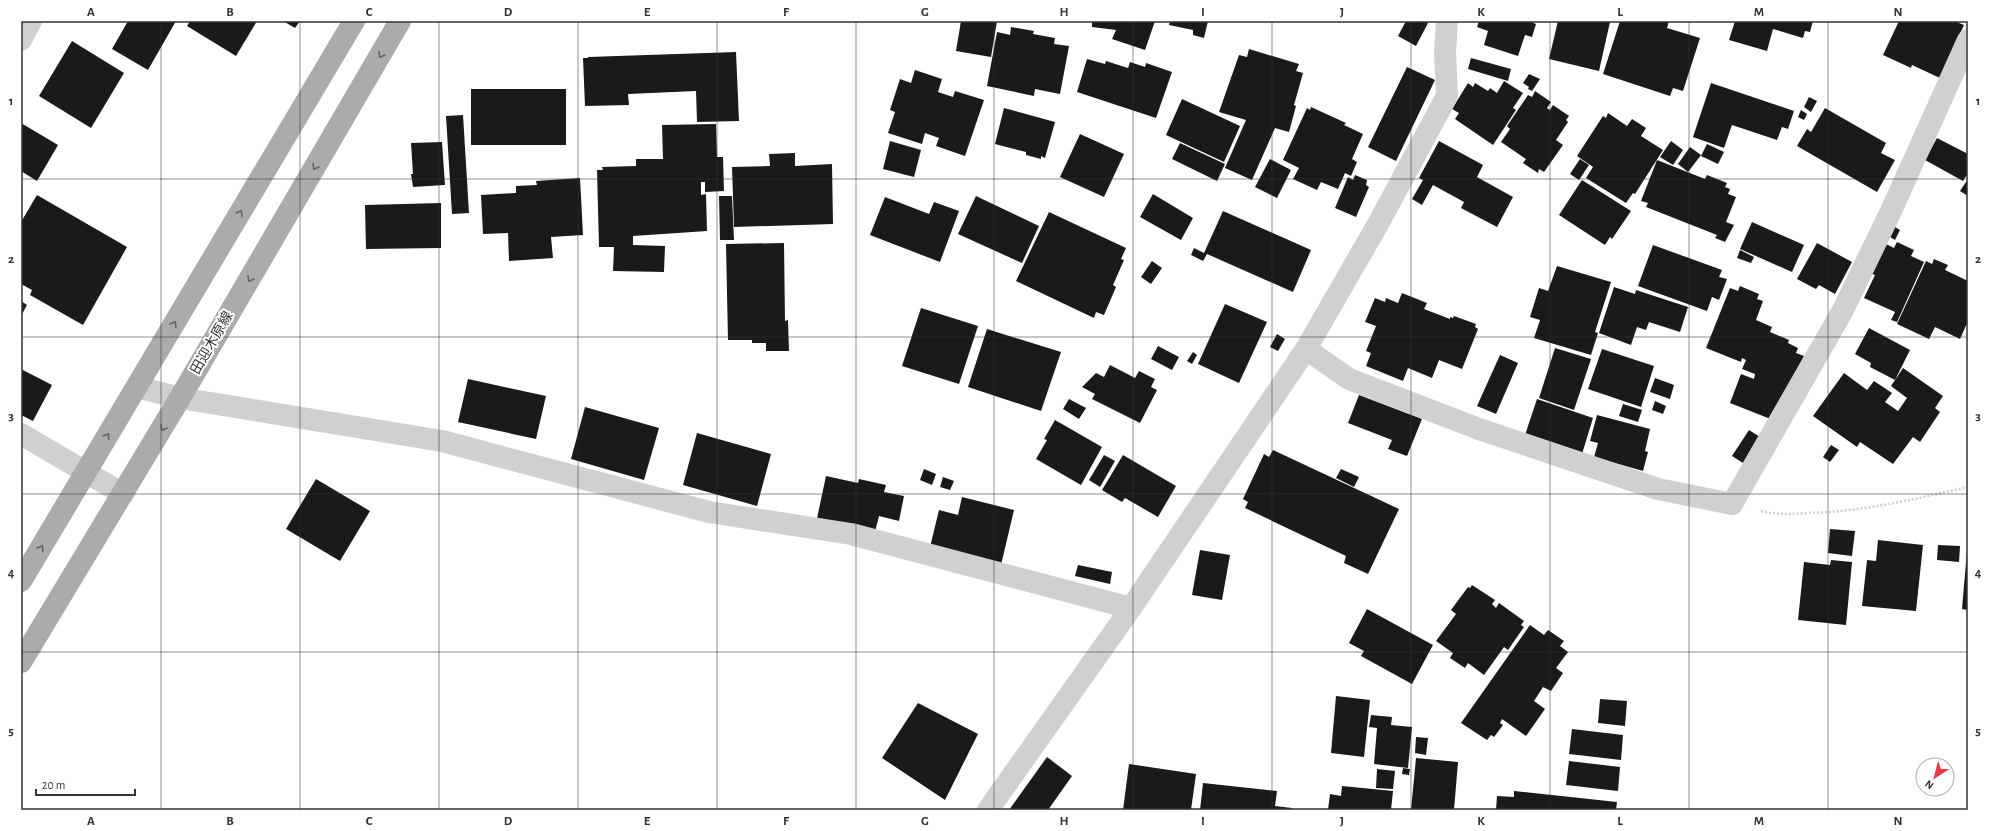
<svg xmlns="http://www.w3.org/2000/svg" width="1989" height="831" font-family="'Alegreya Sans','Noto Sans JP',sans-serif">
<style>
.building{fill:#1a1a1a}
.lines{fill:none;stroke-linecap:round;stroke-linejoin:round}
.path{stroke:#cdcdcd;stroke-width:2.5;stroke-dasharray:2 2;stroke-linecap:butt}
.minor{stroke:#d0d0d0;stroke-width:22}
.major{stroke:#ababab;stroke-width:22}
.oneway{stroke:#636363}
.grid{fill:none;stroke:#333;stroke-width:1;stroke-opacity:0.55}
.labels{text-anchor:middle;dominant-baseline:central;stroke-width:4;stroke-linejoin:round;paint-order:stroke}
.street-label{font-size:14px;fill:#333;stroke:#fff}
.neatline{fill:none;stroke:#333;stroke-width:1.5}
.grid-label{font-size:13px;text-anchor:middle;font-weight:bold;fill:#333}
</style>
<rect width="100%" height="100%" fill="#fff"/>
<g class="building">
<polygon points="128,21 176,21 148,70 112,49"/>
<polygon points="190,21 257,21 236,56 187,26"/>
<polygon points="283,21 300,21 295,28"/>
<polygon points="961,21 997,21 991,57 956,51"/>
<polygon points="1092,21 1155,21 1145,50 1112,39 1116,30 1092,27"/>
<polygon points="1170,21 1208,21 1204,38 1193,35 1193,30 1169,25"/>
<polygon points="1406,21 1424,21 1428,23 1416,46 1398,36"/>
<polygon points="1479,21 1528,21 1536,24 1532,37 1525,35 1518,56 1484,45 1488,31 1477,27"/>
<polygon points="1558,21 1610,22 1599,71 1549,59"/>
<polygon points="1620,21 1669,21 1667,28 1700,38 1683,91 1673,88 1670,96 1603,74"/>
<polygon points="1735,21 1813,21 1810,32 1805,31 1803,38 1773,29 1767,51 1729,40"/>
<polygon points="1899,21 1954,21 1964,25 1940,78 1912,65 1911,68 1883,55"/>
<polygon points="1011,27 1034,31 1033,34 1055,38 1054,44 1069,46 1060,94 1035,89 1034,96 987,86 997,32 1010,35"/>
<polygon points="72,41 124,73 91,128 39,96"/>
<polygon points="1249,49 1299,64 1296,71 1303,73 1294,105 1296,106 1289,132 1275,128 1252,180 1225,168 1246,120 1219,112 1239,55 1247,57"/>
<polygon points="736,52 739,121 697,122 696,91 628,94 629,105 585,106 583,58 588,58 588,57"/>
<polygon points="1471,58 1511,69 1508,81 1468,69"/>
<polygon points="1087,59 1105,64 1106,61 1128,68 1130,62 1145,67 1146,63 1172,72 1156,118 1077,92"/>
<polygon points="1407,67 1435,80 1396,161 1368,147"/>
<polygon points="915,70 942,79 938,92 953,97 955,91 984,100 965,156 936,146 939,138 925,133 922,144 888,133 895,112 890,110 900,79 911,83"/>
<polygon points="1529,74 1540,79 1532,91 1528,89 1529,87 1523,83"/>
<polygon points="1504,81 1523,93 1513,108 1516,110 1493,145 1455,119 1459,113 1452,109 1468,83 1473,87 1475,83 1488,91 1490,88 1497,93"/>
<polygon points="1711,83 1794,111 1788,129 1782,127 1777,140 1732,125 1724,148 1693,137"/>
<rect x="471" y="89" width="95" height="56"/>
<polygon points="1535,91 1551,102 1547,108 1550,110 1553,105 1569,116 1566,120 1568,122 1556,140 1563,145 1544,172 1539,169 1538,173 1523,163 1526,159 1501,142 1510,129 1507,126 1528,95 1532,97"/>
<polygon points="1809,97 1817,101 1811,112 1804,107"/>
<polygon points="1182,99 1240,126 1224,162 1166,135"/>
<polygon points="1311,107 1346,123 1344,125 1363,134 1352,159 1357,162 1351,176 1345,173 1338,189 1321,182 1317,190 1293,179 1299,168 1283,160 1307,108 1310,110"/>
<polygon points="1004,108 1055,122 1045,158 1041,156 1041,159 1026,155 1026,152 995,144"/>
<polygon points="1825,108 1886,143 1881,153 1895,160 1877,192 1797,146 1807,129 1811,132"/>
<polygon points="1801,110 1807,114 1804,120 1798,117"/>
<polygon points="1608,113 1627,126 1632,119 1646,128 1641,136 1663,150 1635,194 1633,193 1626,203 1586,178 1593,167 1577,156 1603,116 1606,118"/>
<polygon points="463,115 469,213 452,214 446,116"/>
<polygon points="21,123 58,145 37,181 21,171"/>
<polygon points="716,124 717,157 723,157 724,191 705,192 705,182 701,182 701,195 706,194 707,231 633,236 633,245 665,246 664,272 613,271 614,247 599,247 597,170 603,170 602,167 636,166 636,159 663,159 662,125"/>
<polygon points="1080,134 1124,154 1104,197 1060,177"/>
<polygon points="1937,138 1968,154 1968,173 1963,181 1925,160"/>
<polygon points="890,141 921,150 914,177 883,169"/>
<polygon points="1439,141 1483,165 1477,177 1513,197 1497,227 1461,208 1464,202 1433,185 1422,205 1412,199 1423,180 1419,178"/>
<polygon points="1671,141 1683,150 1673,165 1660,157"/>
<polygon points="442,142 445,185 413,187 411,174 413,174 411,143"/>
<polygon points="1180,143 1225,164 1217,181 1172,159"/>
<polygon points="1707,144 1724,152 1718,164 1701,156"/>
<polygon points="1690,147 1701,155 1688,172 1678,164"/>
<polygon points="795,153 795,166 832,164 833,224 734,227 732,167 770,166 769,154"/>
<polygon points="1270,159 1291,170 1277,198 1255,187"/>
<polygon points="1580,159 1589,165 1579,180 1570,174"/>
<polygon points="1657,160 1705,179 1707,175 1727,183 1725,187 1730,189 1728,194 1736,197 1726,222 1734,225 1725,242 1715,238 1717,235 1646,207 1648,203 1641,201"/>
<polygon points="1355,175 1367,180 1366,185 1369,187 1356,217 1335,208 1348,177 1353,180"/>
<polygon points="580,178 583,235 551,237 553,258 509,261 508,233 483,234 481,195 516,193 516,186 537,185 536,181"/>
<polygon points="1968,179 1968,196 1960,191"/>
<polygon points="1582,180 1631,211 1612,239 1610,237 1605,245 1559,215"/>
<polygon points="1153,194 1193,218 1181,240 1140,217"/>
<polygon points="37,195 127,247 83,325 30,295 32,290 21,284 21,222"/>
<polygon points="719,196 732,196 734,240 720,240"/>
<polygon points="976,196 1039,226 1022,263 958,234"/>
<polygon points="885,197 929,214 934,202 959,211 940,262 870,235"/>
<polygon points="441,203 441,248 366,249 365,205"/>
<polygon points="1223,211 1311,250 1293,292 1207,254 1203,261 1191,255 1194,248 1204,253"/>
<polygon points="1049,212 1126,248 1121,259 1124,260 1113,285 1116,287 1104,315 1096,312 1094,318 1016,281"/>
<polygon points="1752,222 1804,245 1792,272 1740,249"/>
<polygon points="1895,227 1900,230 1895,240 1890,237"/>
<polygon points="1897,242 1914,250 1911,256 1924,262 1897,322 1891,320 1895,312 1864,298 1875,275 1872,274 1886,244 1894,248"/>
<polygon points="784,243 785,321 788,320 789,351 766,351 766,343 752,343 752,340 728,340 726,244"/>
<polygon points="1817,243 1852,262 1835,294 1819,285 1816,289 1797,279"/>
<polygon points="1653,245 1722,270 1719,277 1727,279 1719,300 1712,297 1707,311 1638,286"/>
<polygon points="1740,250 1754,257 1751,263 1737,258"/>
<polygon points="1934,259 1948,265 1945,270 1968,281 1968,321 1960,339 1935,327 1929,339 1897,324 1926,261 1932,264"/>
<polygon points="1152,261 1162,268 1151,284 1141,277"/>
<polygon points="1557,266 1611,282 1595,332 1598,333 1591,355 1534,338 1540,320 1530,317 1539,288 1548,291"/>
<polygon points="1740,286 1759,294 1757,299 1763,301 1756,320 1772,327 1770,332 1789,340 1788,343 1798,348 1796,353 1804,356 1773,420 1730,403 1741,374 1754,379 1755,374 1742,369 1746,360 1742,358 1741,362 1706,348 1730,288 1738,291"/>
<polygon points="1614,287 1635,294 1636,290 1688,307 1680,332 1649,322 1646,330 1637,327 1631,345 1599,333"/>
<polygon points="1402,293 1427,303 1424,309 1450,319 1450,317 1453,318 1454,316 1476,324 1475,327 1478,329 1462,369 1439,360 1432,378 1408,368 1403,381 1366,366 1371,353 1366,351 1376,326 1365,322 1375,298 1385,302 1386,298 1398,303"/>
<polygon points="21,301 27,305 21,316"/>
<polygon points="1225,304 1267,322 1239,383 1198,364"/>
<polygon points="921,308 978,326 959,384 902,366"/>
<polygon points="1869,328 1910,350 1895,380 1870,367 1871,363 1855,354"/>
<polygon points="987,329 1061,352 1041,411 968,387"/>
<polygon points="1277,334 1285,339 1278,351 1270,347"/>
<polygon points="1158,346 1179,357 1172,370 1151,359"/>
<polygon points="1555,348 1591,359 1574,410 1539,398"/>
<polygon points="1602,349 1654,366 1641,407 1588,389"/>
<polygon points="1193,352 1197,355 1192,364 1187,361"/>
<polygon points="1500,355 1518,363 1496,414 1477,406"/>
<polygon points="1110,365 1135,378 1139,371 1155,379 1151,387 1157,390 1140,423 1092,399 1095,394 1082,387 1096,373 1104,377"/>
<polygon points="1903,368 1943,396 1935,408 1940,412 1920,442 1913,437 1893,464 1860,442 1857,447 1813,416 1844,373 1867,390 1874,381 1892,393 1885,402 1898,411 1907,398 1891,386"/>
<polygon points="21,369 52,385 33,421 21,415"/>
<polygon points="1655,378 1674,385 1670,399 1650,392"/>
<polygon points="468,379 546,396 536,439 458,422"/>
<polygon points="1359,395 1422,419 1407,456 1388,449 1392,440 1348,423"/>
<polygon points="1069,399 1086,408 1079,419 1063,409"/>
<polygon points="1537,399 1593,418 1582,454 1525,435"/>
<polygon points="1655,401 1666,406 1663,414 1652,410"/>
<polygon points="1623,404 1642,410 1638,422 1619,416"/>
<polygon points="585,407 659,428 644,480 571,459"/>
<polygon points="1597,415 1650,429 1645,451 1648,452 1643,471 1594,457 1598,443 1590,441"/>
<polygon points="1055,420 1102,447 1081,485 1036,459 1047,440 1044,439"/>
<polygon points="1749,430 1760,437 1743,463 1732,456"/>
<polygon points="697,433 771,454 757,506 683,485"/>
<polygon points="1831,445 1839,450 1830,462 1823,457"/>
<polygon points="1273,450 1399,509 1368,574 1344,563 1346,556 1245,508 1248,502 1243,499 1264,454 1269,457"/>
<polygon points="1104,455 1115,461 1100,487 1089,480"/>
<polygon points="1123,455 1176,486 1158,517 1125,498 1122,502 1102,490"/>
<polygon points="924,469 936,474 932,485 920,480"/>
<polygon points="1341,469 1359,477 1354,487 1336,478"/>
<polygon points="826,476 858,483 859,479 886,485 884,492 904,496 899,521 879,516 874,536 816,523"/>
<polygon points="943,477 954,481 950,490 940,487"/>
<polygon points="316,479 370,511 340,561 286,529"/>
<polygon points="962,497 1014,510 1001,565 930,547 939,510 958,515"/>
<polygon points="1830,529 1855,531 1852,556 1828,553"/>
<polygon points="1878,540 1923,545 1916,611 1862,606 1867,560 1876,561"/>
<polygon points="1938,545 1960,546 1959,562 1937,560"/>
<polygon points="1200,550 1230,555 1222,600 1192,595"/>
<polygon points="1967,551 1968,551 1968,610 1962,609"/>
<polygon points="1831,560 1852,562 1846,625 1798,620 1804,562 1830,565"/>
<polygon points="1078,565 1112,572 1110,584 1075,576"/>
<polygon points="1472,585 1495,600 1492,604 1496,608 1499,603 1524,621 1521,625 1524,627 1508,650 1504,647 1484,675 1468,663 1465,668 1450,658 1453,653 1436,641 1456,614 1451,610 1468,587 1470,588"/>
<polygon points="1367,609 1433,645 1412,684 1361,656 1364,651 1349,643"/>
<polygon points="1530,625 1544,635 1548,630 1564,641 1560,646 1568,652 1556,668 1563,673 1551,691 1543,687 1534,701 1545,709 1526,736 1502,719 1500,723 1503,725 1494,737 1491,735 1487,740 1461,723"/>
<polygon points="1336,696 1370,700 1364,757 1331,753"/>
<polygon points="1600,699 1627,701 1625,726 1598,723"/>
<polygon points="918,703 978,734 945,800 882,758"/>
<polygon points="1371,715 1392,717 1391,725 1412,727 1408,768 1374,764 1377,728 1369,727"/>
<polygon points="1572,729 1623,735 1621,760 1569,754"/>
<polygon points="1416,737 1428,738 1426,755 1415,753"/>
<polygon points="1047,757 1072,776 1048,810 1009,810"/>
<polygon points="1416,758 1458,762 1454,810 1411,810"/>
<polygon points="1569,761 1620,767 1618,791 1566,785"/>
<polygon points="1129,764 1196,774 1191,810 1123,810"/>
<polygon points="1403,768 1410,769 1409,775 1402,774"/>
<polygon points="1377,769 1395,771 1393,789 1376,788"/>
<polygon points="1203,783 1277,791 1275,806 1292,808 1292,810 1200,810"/>
<polygon points="1342,786 1393,791 1391,810 1328,810 1330,794 1341,796"/>
<polygon points="1514,791 1617,802 1616,810 1496,810 1497,796 1514,797"/>
</g>
<g class="lines">
<path class="path" d="M1761,511C1777,515 1791,514 1807,513C1862,512 1915,499 1968,487"/>
<g class="minor">
<polyline points="21,40 31,21"/>
<polyline points="1306,349 1349,379 1479,429 1658,489 1732,504 1843,310 1891,211 1968,40"/>
<polyline points="137,387 180,398 442,441 709,512 851,534 1131,608"/>
<polyline points="21,434 123,494"/>
<polyline points="988,810 1131,608 1306,349 1378,224 1447,96 1445,52 1447,21"/>
</g>
<g class="major">
<polyline points="21,581 354,21"/>
<polyline points="21,662 180,398 400,21"/>
</g>
</g>
<defs><path id="oneway-chevron" d="M-2-3.5L2.5 0L-2 3.5" fill="none" stroke-width="1.6" stroke-linecap="round" stroke-linejoin="round"/></defs>
<g class="oneway">
<use href="#oneway-chevron" transform="translate(381 55) rotate(120)"/>
<use href="#oneway-chevron" transform="translate(315 167) rotate(120)"/>
<use href="#oneway-chevron" transform="translate(240 213) rotate(-59)"/>
<use href="#oneway-chevron" transform="translate(250 279) rotate(120)"/>
<use href="#oneway-chevron" transform="translate(174 324) rotate(-59)"/>
<use href="#oneway-chevron" transform="translate(163 428) rotate(121)"/>
<use href="#oneway-chevron" transform="translate(107 436) rotate(-59)"/>
<use href="#oneway-chevron" transform="translate(41 548) rotate(-59)"/>
</g>
<path class="grid" d="M161,21V810M300,21V810M439,21V810M578,21V810M717,21V810M856,21V810M994,21V810M1133,21V810M1272,21V810M1411,21V810M1550,21V810M1689,21V810M1828,21V810M21,179H1968M21,337H1968M21,494H1968M21,652H1968"/>
<g class="labels">
<g class="street-label">
<text transform="translate(212 343) rotate(-60)">田迎木原線</text>
</g>
</g>
<rect width="1989" height="831" fill="none" stroke="#ffffff" stroke-width="44"/>
<g transform="translate(1935 777) rotate(216)"><circle r="19" fill="#ffffff" stroke="#adadad"/>
<path d="M0-3L7 15L0 10L-7 15Z" fill="#e63946"/>
<text y="-6" font-size="11" font-weight="bold" text-anchor="middle" fill="#333333">N</text>
</g>
<path d="M36 789v6h99v-6" fill="none" stroke="#333333" stroke-width="2"/>
<text x="42" y="789" font-size="12" fill="#333333" stroke="#ffffff" stroke-width="3" paint-order="stroke">20 m</text>
<rect x="22" y="22" width="1945" height="787" class="neatline"/>
<g class="grid-label">
<text x="91" y="16">A</text>
<text x="230" y="16">B</text>
<text x="369" y="16">C</text>
<text x="508" y="16">D</text>
<text x="647" y="16">E</text>
<text x="786" y="16">F</text>
<text x="925" y="16">G</text>
<text x="1064" y="16">H</text>
<text x="1203" y="16">I</text>
<text x="1342" y="16">J</text>
<text x="1481" y="16">K</text>
<text x="1620" y="16">L</text>
<text x="1759" y="16">M</text>
<text x="1898" y="16">N</text>
<text x="11" y="105">1</text>
<text x="1978" y="105">1</text>
<text x="11" y="263">2</text>
<text x="1978" y="263">2</text>
<text x="11" y="420">3</text>
<text x="1978" y="420">3</text>
<text x="11" y="577">4</text>
<text x="1978" y="577">4</text>
<text x="11" y="735">5</text>
<text x="1978" y="735">5</text>
<text x="91" y="825">A</text>
<text x="230" y="825">B</text>
<text x="369" y="825">C</text>
<text x="508" y="825">D</text>
<text x="647" y="825">E</text>
<text x="786" y="825">F</text>
<text x="925" y="825">G</text>
<text x="1064" y="825">H</text>
<text x="1203" y="825">I</text>
<text x="1342" y="825">J</text>
<text x="1481" y="825">K</text>
<text x="1620" y="825">L</text>
<text x="1759" y="825">M</text>
<text x="1898" y="825">N</text>
</g>
</svg>
